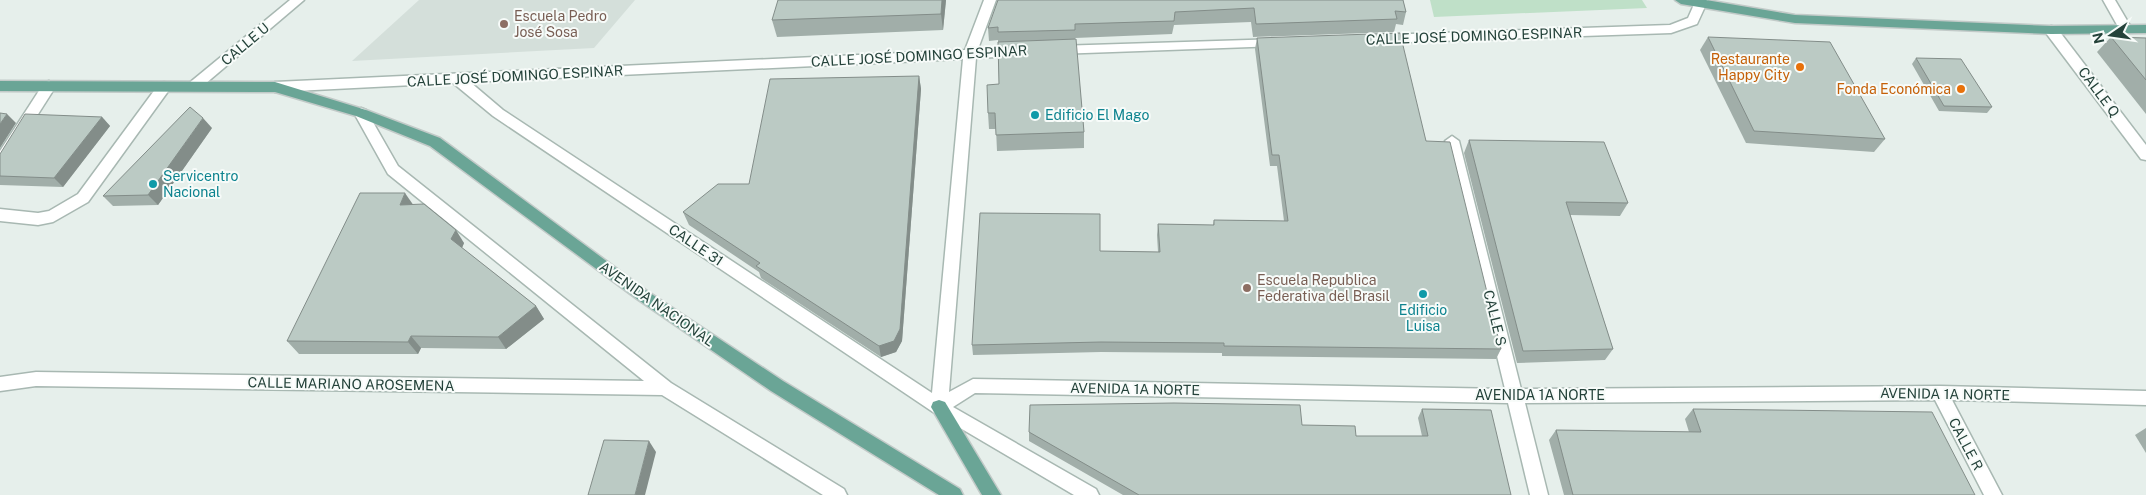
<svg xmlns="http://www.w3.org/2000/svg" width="2146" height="495" font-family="'Public Sans',sans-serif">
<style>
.built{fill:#d4dfda}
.green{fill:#bfe0c8}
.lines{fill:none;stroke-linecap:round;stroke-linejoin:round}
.minor-casing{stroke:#a8b8b2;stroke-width:3}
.major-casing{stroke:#c2cac8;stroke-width:3}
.minor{fill:#fff;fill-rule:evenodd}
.major{fill:#6aa596;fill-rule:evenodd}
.wall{fill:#a1aea9}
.shaded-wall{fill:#838d89}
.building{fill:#bbcac4;stroke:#838d89}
.education-dot{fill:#8d6e63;stroke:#f7fbf9;stroke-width:2}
.food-dot{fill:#e8710a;stroke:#f7fbf9;stroke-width:2}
.culture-dot{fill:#0f9aa8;stroke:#f7fbf9;stroke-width:2}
.labels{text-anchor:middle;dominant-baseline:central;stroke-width:4;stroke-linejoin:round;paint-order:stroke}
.education-label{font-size:14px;fill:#785e54;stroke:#f7fbf9;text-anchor:start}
.street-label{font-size:14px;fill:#24423a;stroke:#f7fbf9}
.food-label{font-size:14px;fill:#c56008;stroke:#f7fbf9;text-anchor:end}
.culture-label{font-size:14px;fill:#0d838f;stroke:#f7fbf9;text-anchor:start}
</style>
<rect width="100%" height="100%" fill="#e6efeb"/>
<polygon class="built" points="419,0 635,0 594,48 352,61"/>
<polygon class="green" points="1430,0 1642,0 1647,8 1434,17"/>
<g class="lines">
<g class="minor-casing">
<g id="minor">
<polygon points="290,0 304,0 198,90 188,90 186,87 188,84"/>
<path d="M984,0H996L978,49L1019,48L1026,52L1019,56L976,58L949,392L973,379L1505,389L1445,141L1452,136L1459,141L1521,389L1940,386L2146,391V405L1952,400L2002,495H1984L1935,400L1525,403L1548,495H1530L1508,403L975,393L953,407L1096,489L1099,495H1074L933,412L493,116L453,83L275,92L268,87L275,82L965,50ZM963,59L932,393L503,110L470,82Z"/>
<polygon points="1696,0 1708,0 1697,24 1671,33 1382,43 1376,39 1382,35 1670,25 1688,18"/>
<polygon points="2103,0 2115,0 2132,29 2131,32 2121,32"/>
<polygon points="2051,26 2056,27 2146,145 2146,160 2141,159 2046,33 2045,30"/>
<polygon points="1276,39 1281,40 1282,43 1281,46 1057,54 1050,50 1057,46"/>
<polygon points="49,81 56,86 5,166 0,167 0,151 44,83"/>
<polygon points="164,82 169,84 171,87 169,90 88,202 53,222 38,225 0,221 0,209 38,213 49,211 78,194 159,84"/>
<polygon points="361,108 366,110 398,166 671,383 844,489 847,495 823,495 662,395 36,386 0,391 0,377 36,372 644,381 388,174 354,113"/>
</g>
</g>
<g class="major-casing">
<g id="major">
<polygon points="1675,0 1706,0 1795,15 2051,26 2146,25 2146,33 2051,34 1795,23 1681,4"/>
<polygon points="0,81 275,82 366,110 440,138 647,291 783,381 960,489 963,495 939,495 771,391 637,299 430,146 356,116 275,92 0,91"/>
<polygon points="939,400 945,402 1001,495 982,495 931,407 933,402"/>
</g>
</g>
<use href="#minor" class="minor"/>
<use href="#major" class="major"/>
</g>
<g class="wall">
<polygon points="946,0 943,30 777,37 772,20"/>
<polygon points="998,0 1403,0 1406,12 1403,25 1396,24 1394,32 1253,37 1251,22 1174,25 1172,34 1075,38 1084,132 1084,148 997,151 996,129 989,129 988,113 999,84 998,40 989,41 988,28"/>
<polygon points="1708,37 1885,139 1874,152 1746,143 1700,50"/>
<polygon points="2111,37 2146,38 2146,114 2097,52"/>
<polygon points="1257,38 1426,141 1501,349 1496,359 1222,356 1222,353 1101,352 973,355 972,345 1100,251 1158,252 1157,235 1158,224 1213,225 1214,220 1284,221 1277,166 1270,166 1255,49"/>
<polygon points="1916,58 1992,107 1987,113 1939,111 1912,64"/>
<polygon points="919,76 921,89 902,341 896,352 881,357 761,278 759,272 689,225 683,212 749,184"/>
<polygon points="102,117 110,126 63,187 0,185 0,154"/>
<polygon points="212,128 158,205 113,206 103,196"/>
<polygon points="1469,140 1628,203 1620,216 1570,215 1613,349 1605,360 1517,363 1464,153"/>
<polygon points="413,205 464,243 462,248 536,306 544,319 506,349 421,348 418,354 299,354 287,341"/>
<polygon points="1422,409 1511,495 1123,495 1029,441 1029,432 1302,425 1356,436 1422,436 1418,418"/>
<polygon points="1693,409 1975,495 1564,495 1549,440 1556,430 1689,432 1685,419"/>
<polygon points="2146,428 2146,453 2135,435"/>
</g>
<g class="shaded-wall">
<polygon points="942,0 946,0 943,30 941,14"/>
<polygon points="919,76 921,89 902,341 896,352 881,357 879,346"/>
<polygon points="7,114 16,123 0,148 0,124"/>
<polygon points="102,117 110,126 63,187 54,178"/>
<polygon points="203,118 212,128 158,205 148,195"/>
<polygon points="405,193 414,206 400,205"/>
<polygon points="456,230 464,243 460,252 451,239"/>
<polygon points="536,306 544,319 506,349 498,337"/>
<polygon points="411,336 421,348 418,354 408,342"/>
<polygon points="649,441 656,452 645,495 635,495"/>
</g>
<g class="building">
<polygon points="778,0 942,0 941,14 772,20"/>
<polygon points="998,0 1403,0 1406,12 1395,11 1397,19 1256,24 1254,8 1175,12 1174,21 1075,24 1075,30 998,32 998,27 988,28"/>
<polygon points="1400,33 1426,141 1450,142 1501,349 1224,346 1224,343 1101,342 972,345 980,213 1100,214 1100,251 1160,252 1158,224 1214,225 1214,220 1288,221 1279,155 1272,155 1257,38"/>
<polygon points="1708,37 1830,42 1885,139 1754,131"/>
<polygon points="2111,37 2146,38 2146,80"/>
<polygon points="1076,39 1084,132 996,135 995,113 988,113 987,85 999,84 998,42"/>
<polygon points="1916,58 1961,59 1992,107 1944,106"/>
<polygon points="919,76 900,329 894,341 879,346 756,266 760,263 683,212 718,184 749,184 770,79"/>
<polygon points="190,107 203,118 148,195 103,196"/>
<polygon points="0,113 7,114 0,124"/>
<polygon points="25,114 102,117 54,178 0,176 0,154"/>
<polygon points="1469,140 1604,142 1628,203 1566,202 1613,349 1523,351"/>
<polygon points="360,193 405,193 400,205 424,204 456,230 451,239 536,306 498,337 411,336 408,342 287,341"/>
<polygon points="1174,403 1300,405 1302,425 1355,426 1356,436 1428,436 1422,409 1491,410 1511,495 1139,495 1029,432 1030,405"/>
<polygon points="1693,409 1932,412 1975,495 1573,495 1556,430 1701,432"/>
<polygon points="604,440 649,441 635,495 588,495"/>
</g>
<g class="education-dot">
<circle cx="504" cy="24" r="5"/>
<circle cx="1247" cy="288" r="5"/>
</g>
<g class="food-dot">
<circle cx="1800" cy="67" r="5"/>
<circle cx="1961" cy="89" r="5"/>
</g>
<g class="culture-dot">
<circle cx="1035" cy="115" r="5"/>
<circle cx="153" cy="184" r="5"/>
<circle cx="1423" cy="294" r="5"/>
</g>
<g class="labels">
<g class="education-label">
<text x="514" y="16">Escuela Pedro<tspan x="514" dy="16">José Sosa</tspan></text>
<text x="1257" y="280">Escuela Republica<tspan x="1257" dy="16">Federativa del Brasil</tspan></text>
</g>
<g class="street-label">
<text transform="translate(1474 36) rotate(-2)">CALLE JOSÉ DOMINGO ESPINAR</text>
<text transform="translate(245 44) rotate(-40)">CALLE U</text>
<text transform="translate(919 56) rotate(-3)">CALLE JOSÉ DOMINGO ESPINAR</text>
<text transform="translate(515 76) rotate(-3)">CALLE JOSÉ DOMINGO ESPINAR</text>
<text transform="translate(2099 92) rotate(53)">CALLE Q</text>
<text transform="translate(696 245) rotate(34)">CALLE 31</text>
<text transform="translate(657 304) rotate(35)">AVENIDA NACIONAL</text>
<text transform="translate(1495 318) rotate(76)">CALLE S</text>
<text transform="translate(351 384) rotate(1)">CALLE MARIANO AROSEMENA</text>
<text transform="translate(1135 389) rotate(1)">AVENIDA 1A NORTE</text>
<text transform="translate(1945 394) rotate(1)">AVENIDA 1A NORTE</text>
<text x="1540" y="395">AVENIDA 1A NORTE</text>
<text transform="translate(1966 444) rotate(62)">CALLE R</text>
</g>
<g class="food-label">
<text x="1790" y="59">Restaurante<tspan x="1790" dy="16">Happy City</tspan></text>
<text x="1951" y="89">Fonda Económica</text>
</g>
<g class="culture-label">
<text x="1045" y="115">Edificio El Mago</text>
<text x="163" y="176">Servicentro<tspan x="163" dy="16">Nacional</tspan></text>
<text x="1423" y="310" text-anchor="middle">Edificio<tspan x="1423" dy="16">Luisa</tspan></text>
</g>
</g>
<g transform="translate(2111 35) rotate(257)" stroke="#f7fbf9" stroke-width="4" paint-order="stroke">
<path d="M0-4L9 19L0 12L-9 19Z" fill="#24423a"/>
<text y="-8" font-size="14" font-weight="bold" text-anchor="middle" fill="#24423a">N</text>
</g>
</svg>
